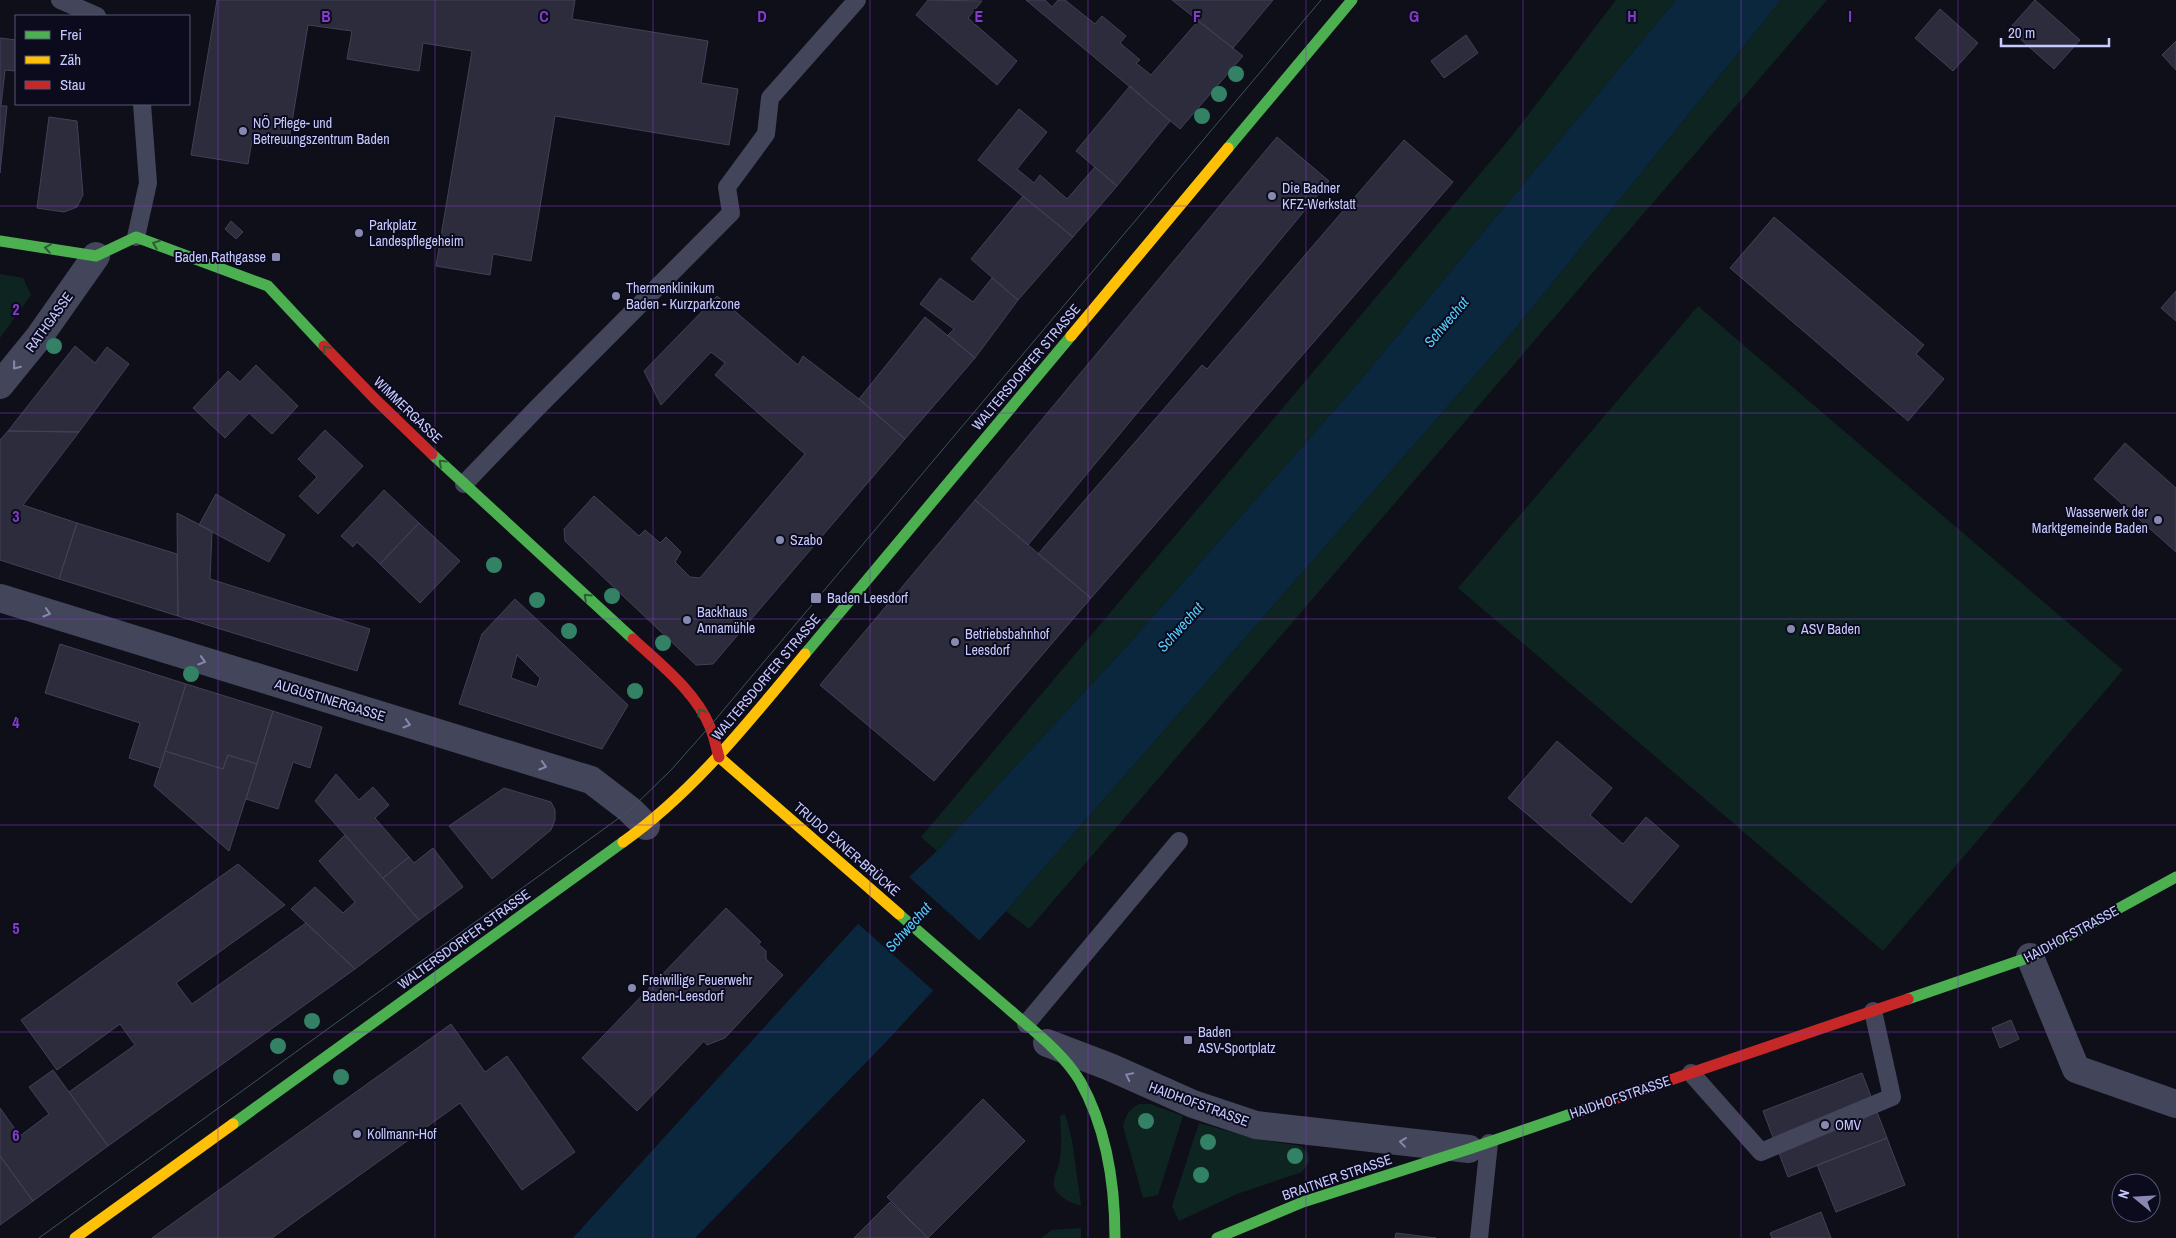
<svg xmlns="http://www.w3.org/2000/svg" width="2176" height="1238" font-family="'Archivo Narrow',sans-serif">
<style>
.green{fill:#0e2421}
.water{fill:#0b273d}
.pier{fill:#0f0f19}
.building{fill:#2c2c3c;stroke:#414158;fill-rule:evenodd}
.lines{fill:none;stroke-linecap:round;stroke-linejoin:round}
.lane{stroke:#43465a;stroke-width:18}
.street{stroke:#43465a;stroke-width:28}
.fast{stroke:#4caf50;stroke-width:11}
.slow{stroke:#ffc107;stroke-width:11}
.jam{stroke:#c62828;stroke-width:11}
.tram{stroke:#3a555f;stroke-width:1}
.tree{fill:#348265}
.oneway{stroke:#2c5d36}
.oneway2{stroke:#8588ac}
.grid{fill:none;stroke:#833cc5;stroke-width:1;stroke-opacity:0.55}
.poi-dot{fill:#8789ae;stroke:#0b0b1d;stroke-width:2}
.labels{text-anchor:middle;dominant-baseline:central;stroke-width:4;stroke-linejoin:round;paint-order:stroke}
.poi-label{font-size:14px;fill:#c7caff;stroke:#0b0b1d;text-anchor:start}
.street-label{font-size:14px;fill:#c7caff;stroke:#0b0b1d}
.water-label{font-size:15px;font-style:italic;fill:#55ceff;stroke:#0b0b1d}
.grid-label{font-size:16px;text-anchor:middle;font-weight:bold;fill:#833cc5;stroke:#0b0b1d;stroke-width:4;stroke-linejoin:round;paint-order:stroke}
</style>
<rect width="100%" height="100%" fill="#0f0f19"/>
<path class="green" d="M1616,0H1676L1359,382L1127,646L937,851L921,837L1512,136Z
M1781,0H1827L1029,929L1006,911L1510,335Z
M0,274L23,278L31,295L0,338Z
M1698,306L2123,670L1883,951L1458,588Z
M1139,1104H1150L1183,1116L1158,1195L1143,1198L1123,1126C1126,1115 1129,1109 1139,1104Z
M1065,1114L1072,1140L1081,1205C1072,1205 1056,1195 1054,1186C1053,1177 1059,1167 1060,1159C1062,1145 1061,1131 1060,1116Z
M1199,1123L1255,1139L1301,1146L1308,1153L1309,1162L1302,1172L1237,1194L1179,1221L1172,1206Z
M1081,1228V1238H1041L1052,1230Z"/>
<path class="water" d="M1676,0H1781L1510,335L1006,911L886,1042L695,1238H573L856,926L937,851L1127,646L1359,382Z"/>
<path class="pier" d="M907,875L981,942L935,992L856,922Z"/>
<path class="building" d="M217,0H575L572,19L708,41L701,83L738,89L729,145L555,116L531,261L493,254L490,275L436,266L472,51L423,43L419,71L347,59L352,31L308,25L288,146L252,140L248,164L191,155Z
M928,0L982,1L968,18L1017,61L997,85L916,15Z
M1026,0H1045L1052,7L1058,0H1065L1095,24L1102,16L1126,36L1120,43L1140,60L1136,63L1151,75L1198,21L1243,56L1180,129Z
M1172,0H1273L1233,48Z
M2035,0L2080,40L2054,69L2009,29Z
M1940,9L1978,43L1953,71L1915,38Z
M1466,35L1478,53L1444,78L1431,61Z
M0,38L16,40V71L5,70L1,106H7L0,173Z
M2176,41V70L2162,55Z
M1130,86L1170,121L1117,186L1076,151Z
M1019,109L1047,132L1017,169L1034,183L1040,175L1067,199L1095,167L1117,186L1073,237L978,160Z
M49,117L77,121L83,195L77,207L64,212L37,208Z
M1277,137L1329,181L1028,545L975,500Z
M1404,140L1453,182L1091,598L1038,554L1202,365L1207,369Z
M1023,196L1073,237L1018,300L971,259Z
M1774,217L1924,345L1916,354L1944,379L1908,421L1730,268Z
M231,221L243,232L236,239L225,229Z
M940,278L973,302L992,278L1018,300L975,358L948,335L954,329L920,304Z
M2176,291V321L2161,308Z
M717,296L798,365L803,356L859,399L905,439L713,664L696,665L565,541L564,529L594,496L639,536L645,530L660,543L666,537L681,552L675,562L690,577L700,578L805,454L715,375L725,363L711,352L661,405L644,371Z
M925,317L975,358L905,439L859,399Z
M75,346L95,363L107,347L129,364L79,432L8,431Z
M256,365L298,406L272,434L249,413L225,438L193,408L228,371L240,382Z
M325,430L363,466L318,514L299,496L317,477L298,459Z
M8,431L79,432L23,505L77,523L59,579L0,560V440Z
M2125,443L2176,488V552L2094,479Z
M384,490L419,523L380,564L357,542L353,547L341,536Z
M216,494L285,535L269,562L199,525Z
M975,500L1091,598L934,781L820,685Z
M177,513L212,531L210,579L370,629L357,671L178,616Z
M77,523L177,554L178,616L59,579Z
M419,523L460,561L420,603L380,564Z
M515,599L628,705L602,749L459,704L482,634ZM517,655L540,678L537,687L511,678Z
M60,644L186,684L160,768L129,758L140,723L45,693Z
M186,684L273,711L257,764L228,755L223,769L165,751Z
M273,711L322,727L310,768L293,762L278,809L246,799Z
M1557,741L1612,788L1590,815L1623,844L1646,817L1679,846L1631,903L1508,798Z
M165,751L223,769L228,755L257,764L229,851L154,786Z
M336,774L359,800L373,787L389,805L375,818L409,857L383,878L315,801Z
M504,788L551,802L555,810V820L551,830L492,879L449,826Z
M345,835L419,920L355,969L291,909L315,887L343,913L355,902L319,861Z
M433,848L463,887L419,920L383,878L409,857L414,863Z
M238,864L285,905L176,983L192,1004L306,923L355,969L108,1146L69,1092L135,1045L120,1024L57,1070L21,1020Z
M726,908L761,942L758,944L766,951V959L783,975L725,1038L707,1045L704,1041L637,1111L582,1058Z
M2011,1020L2019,1039L2000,1048L1992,1028Z
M451,1024L485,1072L507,1056L575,1152L522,1190L460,1103L272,1238H152Z
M53,1070L108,1146L33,1201L0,1156V1108L20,1136L49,1114L29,1087Z
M1862,1073L1887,1138L1788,1177L1763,1111Z
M983,1099L1025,1141L928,1238L887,1197Z
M1887,1138L1905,1185L1836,1212L1817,1165Z
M0,1156L33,1201L0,1225Z
M890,1202L928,1238H854Z
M1821,1212L1831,1238H1772L1770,1233Z
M1396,1233L1436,1238H1395Z"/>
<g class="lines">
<path class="lane" d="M60,0L97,16
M136,237L148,183L142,104
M464,484L537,408L731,213L727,187L766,134L770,98L857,0
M1026,1024L1179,841
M1691,1073L1761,1152L1892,1097L1873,1011
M1479,1238L1489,1143"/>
<path class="street" d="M0,385L39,337L96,256
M0,598L591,780L630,810L646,826
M2030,957L2076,1069L2176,1104
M1047,1043L1110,1067L1193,1104L1256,1125L1469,1149"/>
<path class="fast" d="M1228,148L1352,0
M0,241L96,256L136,237L268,286L324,346
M432,454L633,639
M805,654L1071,336
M899,914C936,947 974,979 1011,1011C1035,1032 1063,1053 1080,1081C1107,1129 1115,1183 1115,1238
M1908,999L2030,957L2176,877
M233,1124L623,842
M1217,1238L1303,1202L1469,1149L1594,1106"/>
<path class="slow" d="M1071,336L1228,148
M719,757L899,914
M623,842C695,791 749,721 805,654
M75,1238L233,1124"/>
<path class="jam" d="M324,346L375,399L432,454
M633,639C660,664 696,692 710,727C714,736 716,747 719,757
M1594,1106L1908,999"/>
<path class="tram" d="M39,1238L630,810L671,770L710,726L1321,0"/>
</g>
<g class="tree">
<circle cx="1236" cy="74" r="8"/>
<circle cx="1219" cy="94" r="8"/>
<circle cx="1202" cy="116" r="8"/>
<circle cx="54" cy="346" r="8"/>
<circle cx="494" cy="565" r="8"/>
<circle cx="612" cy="596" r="8"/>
<circle cx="537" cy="600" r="8"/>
<circle cx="569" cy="631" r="8"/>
<circle cx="663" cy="643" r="8"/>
<circle cx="191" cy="674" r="8"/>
<circle cx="635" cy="691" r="8"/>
<circle cx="312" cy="1021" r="8"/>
<circle cx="278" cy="1046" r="8"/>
<circle cx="341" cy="1077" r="8"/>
<circle cx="1146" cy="1121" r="8"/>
<circle cx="1208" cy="1142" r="8"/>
<circle cx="1295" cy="1156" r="8"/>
<circle cx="1201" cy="1175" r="8"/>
</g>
<defs><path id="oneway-chevron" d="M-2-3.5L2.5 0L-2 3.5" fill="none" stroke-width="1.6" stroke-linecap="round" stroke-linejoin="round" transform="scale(1.25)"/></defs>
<g class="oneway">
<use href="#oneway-chevron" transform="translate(156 244) rotate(-159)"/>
<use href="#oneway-chevron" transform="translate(48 248) rotate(-171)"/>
<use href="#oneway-chevron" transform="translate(326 349) rotate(-134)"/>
<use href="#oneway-chevron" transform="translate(442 463) rotate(-137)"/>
<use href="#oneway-chevron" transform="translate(587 597) rotate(-137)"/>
<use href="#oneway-chevron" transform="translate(701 712) rotate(-121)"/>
</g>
<g class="oneway2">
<use href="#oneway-chevron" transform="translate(16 366) rotate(129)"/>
<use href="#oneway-chevron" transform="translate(47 613) rotate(17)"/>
<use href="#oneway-chevron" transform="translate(202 661) rotate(17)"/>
<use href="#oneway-chevron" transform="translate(407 724) rotate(17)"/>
<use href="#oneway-chevron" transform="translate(543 766) rotate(17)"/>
<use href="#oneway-chevron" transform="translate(1129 1076) rotate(-154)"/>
<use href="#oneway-chevron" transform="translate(1403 1142) rotate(-173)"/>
</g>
<path class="grid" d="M218,0V1238M435,0V1238M653,0V1238M870,0V1238M1088,0V1238M1306,0V1238M1523,0V1238M1741,0V1238M1958,0V1238M0,206H2176M0,413H2176M0,619H2176M0,825H2176M0,1032H2176"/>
<g class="poi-dot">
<circle cx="243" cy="131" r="5"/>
<circle cx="1272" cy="196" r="5"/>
<circle cx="359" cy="233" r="5"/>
<rect x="271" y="252" width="10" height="10" rx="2.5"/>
<circle cx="616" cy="296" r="5"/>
<circle cx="2158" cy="520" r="5"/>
<circle cx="780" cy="540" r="5"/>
<rect x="810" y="592" width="12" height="12" rx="2.5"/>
<circle cx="687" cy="620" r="5"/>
<circle cx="1791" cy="629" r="5"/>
<circle cx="955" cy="642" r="5"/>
<circle cx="632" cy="988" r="5"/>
<rect x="1183" y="1035" width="10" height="10" rx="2.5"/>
<circle cx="1825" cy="1125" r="5"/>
<circle cx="357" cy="1134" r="5"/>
</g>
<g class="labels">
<g class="poi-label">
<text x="253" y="123">NÖ Pflege- und<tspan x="253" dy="16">Betreuungszentrum Baden</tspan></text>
<text x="1282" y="188">Die Badner<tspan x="1282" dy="16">KFZ-Werkstatt</tspan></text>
<text x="369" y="225">Parkplatz<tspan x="369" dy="16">Landespflegeheim</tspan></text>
<text x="266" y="257" text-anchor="end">Baden Rathgasse</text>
<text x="626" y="288">Thermenklinikum<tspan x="626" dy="16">Baden - Kurzparkzone</tspan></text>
<text x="2148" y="512" text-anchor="end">Wasserwerk der<tspan x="2148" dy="16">Marktgemeinde Baden</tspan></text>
<text x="790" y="540">Szabo</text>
<text x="827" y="598">Baden Leesdorf</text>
<text x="697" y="612">Backhaus<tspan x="697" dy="16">Annamühle</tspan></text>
<text x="1801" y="629">ASV Baden</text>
<text x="965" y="634">Betriebsbahnhof<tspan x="965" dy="16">Leesdorf</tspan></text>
<text x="642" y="980">Freiwillige Feuerwehr<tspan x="642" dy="16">Baden-Leesdorf</tspan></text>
<text x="1198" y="1032">Baden<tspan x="1198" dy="16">ASV-Sportplatz</tspan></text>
<text x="1835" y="1125">OMV</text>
<text x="367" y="1134">Kollmann-Hof</text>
</g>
<g class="street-label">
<text transform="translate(49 322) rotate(-54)">RATHGASSE</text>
<text transform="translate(1026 367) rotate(-50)">WALTERSDORFER STRASSE</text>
<text transform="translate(408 410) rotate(44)">WIMMERGASSE</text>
<text transform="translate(766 677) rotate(-50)">WALTERSDORFER STRASSE</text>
<text transform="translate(330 700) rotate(17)">AUGUSTINERGASSE</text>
<text transform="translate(847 849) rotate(41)">TRUDO EXNER-BRÜCKE</text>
<text transform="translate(2071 934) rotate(-28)">HAIDHOFSTRASSE</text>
<text transform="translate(464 939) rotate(-36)">WALTERSDORFER STRASSE</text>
<text transform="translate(1620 1097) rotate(-19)">HAIDHOFSTRASSE</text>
<text transform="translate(1199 1104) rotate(20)">HAIDHOFSTRASSE</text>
<text transform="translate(1337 1177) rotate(-19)">BRAITNER STRASSE</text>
</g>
<g class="water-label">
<text transform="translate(1446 322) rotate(-50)">Schwechat</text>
<text transform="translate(1180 627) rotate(-48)">Schwechat</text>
<text transform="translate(908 927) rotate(-48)">Schwechat</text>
</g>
</g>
<g class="grid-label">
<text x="326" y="22">B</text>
<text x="544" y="22">C</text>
<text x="762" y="22">D</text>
<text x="979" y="22">E</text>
<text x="1197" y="22">F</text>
<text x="1414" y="22">G</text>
<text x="1632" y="22">H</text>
<text x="1850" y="22">I</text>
<text x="16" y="315">2</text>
<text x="16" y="522">3</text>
<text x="16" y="728">4</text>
<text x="16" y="934">5</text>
<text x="16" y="1141">6</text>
</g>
<rect x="15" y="15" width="175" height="90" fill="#0b0b1d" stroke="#565777"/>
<rect x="25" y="31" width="25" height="8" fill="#4caf50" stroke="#565777"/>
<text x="60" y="40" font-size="15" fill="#c7caff">Frei</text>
<rect x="25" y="56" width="25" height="8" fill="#ffc107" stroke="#565777"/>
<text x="60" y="65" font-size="15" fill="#c7caff">Zäh</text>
<rect x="25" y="81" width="25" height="8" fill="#c62828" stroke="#565777"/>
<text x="60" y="90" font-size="15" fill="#c7caff">Stau</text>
<g transform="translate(2136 1198) rotate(288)"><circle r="24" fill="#0b0b1d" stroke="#565777"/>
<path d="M0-4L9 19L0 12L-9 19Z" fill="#8789ae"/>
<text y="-8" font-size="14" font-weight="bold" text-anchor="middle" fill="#c7caff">N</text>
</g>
<path d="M2001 38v8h108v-8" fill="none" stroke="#c7caff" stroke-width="2.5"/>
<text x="2008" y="38" font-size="15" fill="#c7caff" stroke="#0b0b1d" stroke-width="4" paint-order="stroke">20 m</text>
</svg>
